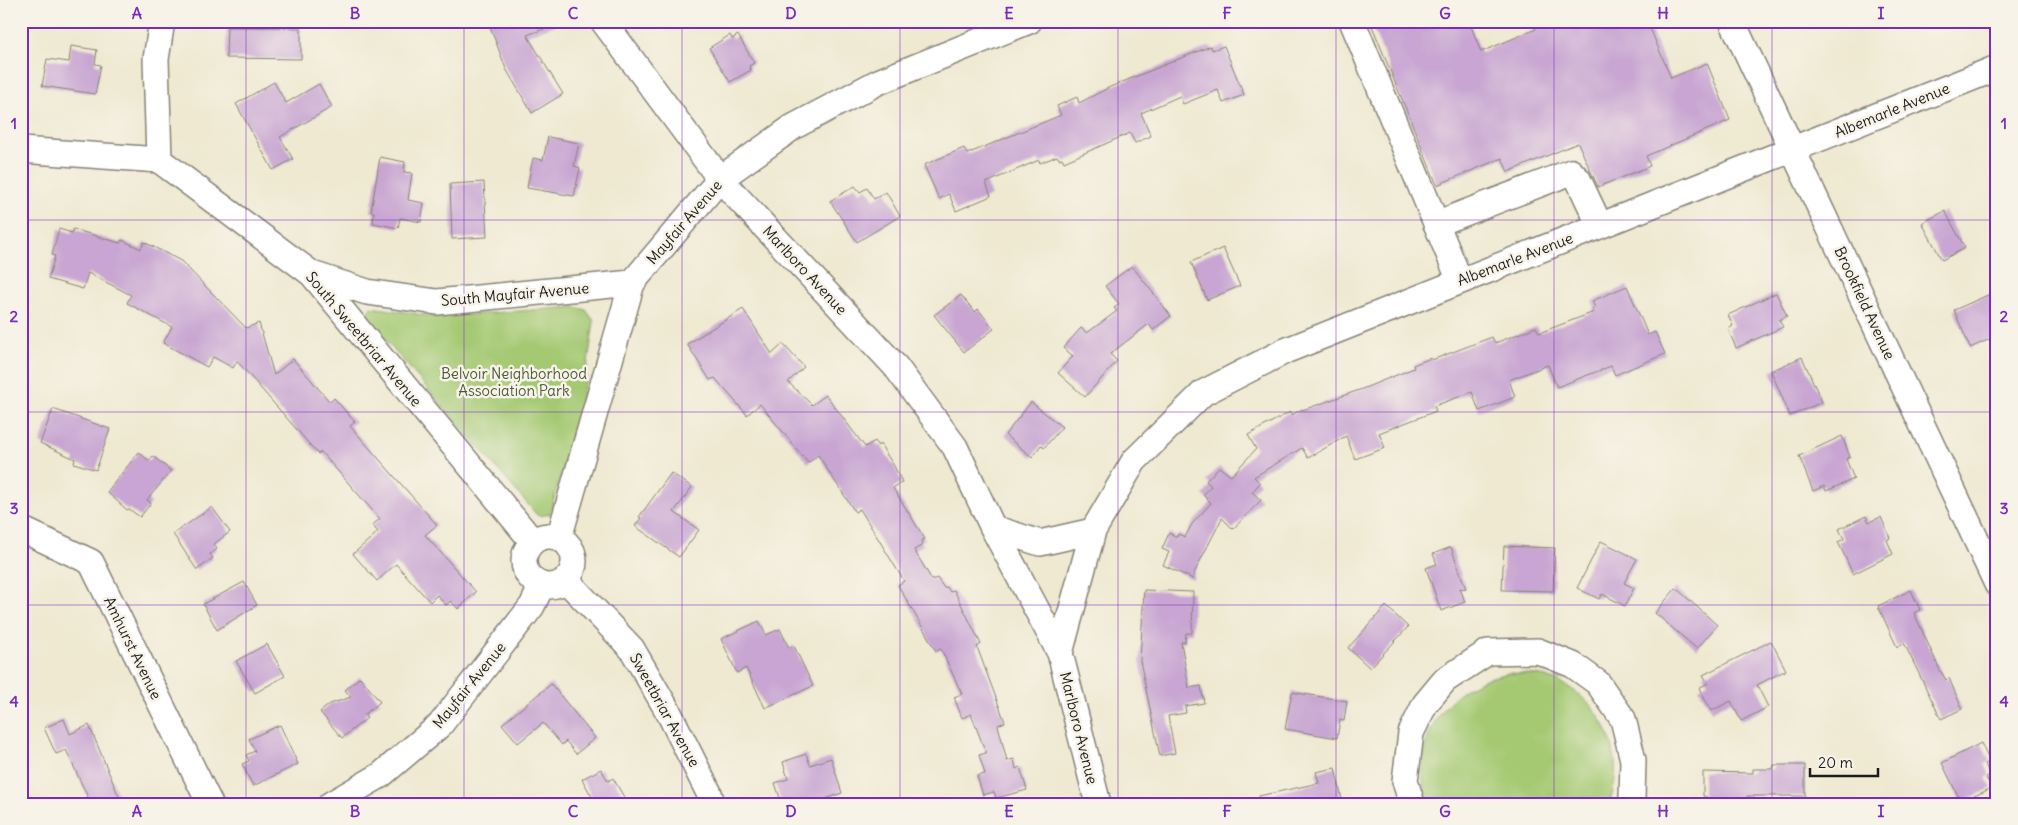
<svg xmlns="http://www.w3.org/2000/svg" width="2018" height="825" font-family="Delius,sans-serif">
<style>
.green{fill:#a4c972;stroke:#607247}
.building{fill:#c8a5d2}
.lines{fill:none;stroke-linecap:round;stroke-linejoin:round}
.minor-casing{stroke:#868276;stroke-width:28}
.minor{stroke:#fff;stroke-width:25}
.grid{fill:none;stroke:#7b2cbf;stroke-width:1;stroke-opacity:0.55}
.labels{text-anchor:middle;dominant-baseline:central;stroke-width:5;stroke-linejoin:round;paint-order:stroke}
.street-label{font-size:15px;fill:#1c1c1c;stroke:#f7f3e8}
.park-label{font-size:15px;fill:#4c593a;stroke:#f7f3e8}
.neatline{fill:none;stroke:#7b2cbf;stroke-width:2}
.grid-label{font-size:16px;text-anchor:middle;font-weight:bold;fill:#7b2cbf}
</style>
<rect width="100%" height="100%" fill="#f7f3e8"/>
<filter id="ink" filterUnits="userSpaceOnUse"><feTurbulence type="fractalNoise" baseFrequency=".02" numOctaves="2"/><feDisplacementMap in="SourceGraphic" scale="10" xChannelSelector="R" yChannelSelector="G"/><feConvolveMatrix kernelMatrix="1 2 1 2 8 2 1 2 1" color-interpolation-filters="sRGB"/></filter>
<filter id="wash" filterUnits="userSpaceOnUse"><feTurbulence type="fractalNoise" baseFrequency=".0096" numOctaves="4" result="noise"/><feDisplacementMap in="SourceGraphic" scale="20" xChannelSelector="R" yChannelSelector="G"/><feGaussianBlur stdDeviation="1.12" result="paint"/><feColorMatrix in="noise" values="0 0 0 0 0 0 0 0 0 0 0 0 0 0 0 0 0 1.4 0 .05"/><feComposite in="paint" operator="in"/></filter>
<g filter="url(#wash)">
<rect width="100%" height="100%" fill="#efe9d1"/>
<path class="green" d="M371,307L436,317L576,307L586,310L594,321L584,389L550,514L538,516L375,328L365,316Z
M1509,673C1527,674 1545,674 1561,683C1605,705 1627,757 1609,804H1428C1412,754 1432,701 1483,680C1491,677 1500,675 1509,673Z"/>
<g id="blocks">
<path class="building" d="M488,21H557L558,24L527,35L563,94L532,113L506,69Z
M1370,21H1469L1481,52L1536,29L1533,21H1647L1671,78L1707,63L1730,120L1646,156L1650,166L1598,187L1578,143L1508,172L1502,158L1437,185Z
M227,27L301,28V59L226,58Z
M730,35L732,39L738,35L754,63L749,66L751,70L730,82L709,48Z
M71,46L97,50L95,64L101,65L95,94L42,86L47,59L69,62Z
M1211,46L1212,50L1224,46L1244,95L1223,103L1218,90L1183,104L1180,96L1141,113L1151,136L1135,143L1130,133L1064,162L1062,158L1059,159L1057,156L1040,163L1039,160L986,183L991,196L956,211L949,194L939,199L924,165L964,148L967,154L1061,115L1057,106L1077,97L1079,103L1110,87Z
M274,82L286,103L319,84L332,107L280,137L293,159L273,170L236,104Z
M548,137L579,143L574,166L580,168L574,196L527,188L533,158L543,160Z
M380,157L405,162L404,172L412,173L408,200L424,203L421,222L400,218L398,228L373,223L374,212H371Z
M484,182L487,237L452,239L450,184Z
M855,186L860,192L867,188L874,199L886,192L900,216L857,242L830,201Z
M1945,211L1965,248L1942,260L1922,223Z
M59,229L72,233L73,229L120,243L122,240L141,249L144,242L181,261L246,328L259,323L274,375L293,359L330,402L334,398L355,422L350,426L437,525L425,535L476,592L458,609L451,601L446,605L437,595L430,602L396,564L377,581L353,554L378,532L372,525L380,519L321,452L318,454L237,361L233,368L213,357L207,367L163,343L172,327L127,303L131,295L88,273L83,289L48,279L55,256L52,255Z
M1223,248L1240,286L1207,300L1191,262Z
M1132,266L1171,316L1153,330L1149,324L1110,354L1117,361L1085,397L1058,373L1073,356L1063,348L1081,328L1087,333L1117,311L1114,308L1119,304L1105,286Z
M1627,286L1648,335L1655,332L1665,354L1615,375L1611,366L1557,387L1548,365L1509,380L1515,397L1479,411L1472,392L1434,406L1436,411L1379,433L1385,448L1355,459L1346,436L1308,458L1302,448L1254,477L1260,483L1252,492L1261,500L1233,529L1222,518L1194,573L1193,579L1163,565L1169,552L1162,549L1169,533L1177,537L1178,534L1185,537L1192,524L1211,503L1203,495L1211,486L1206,481L1219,467L1231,476L1256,449L1248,435L1290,412L1292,415L1302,409L1303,410L1362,389L1414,368L1413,365L1431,358L1432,360L1492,337L1495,343L1536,327L1539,333L1594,312L1592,309L1595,308L1592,301Z
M1997,291V336L1970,348L1954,310Z
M1776,293L1787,316L1779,320L1783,327L1736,348L1728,329L1733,326L1728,315Z
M961,295L975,312L978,309L994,329L964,352L934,315Z
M743,309L772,354L783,344L804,367L788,382L812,405L826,395L865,447L875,441L878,446L880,444L894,466L902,482L893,488L925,539L921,541L923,545L914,550L932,580L937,578L944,588L947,587L950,592L954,590L981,644L977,647L1005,722L998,725L1007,761L1014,759L1016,769L1020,767L1027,790L996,798L994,792L983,795L977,776L985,774L979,755L986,753L971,714L962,718L954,697L962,694L941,649L936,651L898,585L904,581L860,509L855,512L818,455L808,463L760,404L747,415L715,378L710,380L687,344Z
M1802,357L1822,402L1790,416L1771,371Z
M1031,402L1062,427L1044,448L1041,445L1032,457L1005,435Z
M53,409L110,429L96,470L74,463L75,459L40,443Z
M1842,436L1850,457L1846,459L1854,479L1826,491L1824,486L1813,491L1799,456Z
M139,452L149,461L153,456L171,471L147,500L151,503L140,517L129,509L127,510L107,492Z
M671,473L692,487L674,512L699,530L679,557L635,526L641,518L639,517Z
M212,507L230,532L214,544L217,549L210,554L213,558L197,570L173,534Z
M1866,516L1869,522L1881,517L1890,538L1887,540L1893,554L1853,574L1838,542L1844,539L1839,529Z
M1601,541L1637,559L1624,583L1634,588L1625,606L1602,594L1599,599L1577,588Z
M1504,546L1555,548L1553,591L1502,590Z
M1451,547L1466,589L1460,588L1465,602L1441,611L1426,568L1437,564L1433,554Z
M244,582L257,605L217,630L203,604Z
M1676,588L1717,625L1697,649L1655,613Z
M1144,590L1193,592L1192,633H1186L1185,642H1181L1189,688L1201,686L1204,703L1185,706L1186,713L1168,716L1175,753L1160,756L1140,661Z
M1911,590L1920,610L1914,613L1940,670L1946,680L1949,678L1962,709L1941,719L1904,643L1897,647L1878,606Z
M1386,606L1408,627L1370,668L1348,648Z
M759,621L766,635L780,629L789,648L794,646L813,686L765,708L746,668L737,673L721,639Z
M1771,641L1786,670L1757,685L1768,707L1741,721L1731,701L1711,711L1699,688L1708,683L1703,675Z
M267,644L285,676L255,693L236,661Z
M360,677L380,702L364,715L367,718L342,738L320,712L330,704L351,697L345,690Z
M551,684L595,738L576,754L566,741L562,745L543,723L518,743L502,724Z
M1292,692L1347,701L1344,721L1340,720L1337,738L1285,729Z
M64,719L70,734L89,725L122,804H91L66,750L56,754L44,728Z
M280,725L298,764L253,786L242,764L249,761L246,755L255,751L249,739Z
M1981,743L1990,762L1985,764L1990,776L1986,778L1992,788L1961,802L1942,763Z
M806,754L810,765L831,758L842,793L812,804H782L775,783L788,779L783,762Z
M1774,765H1805V796H1747V804H1707V797L1703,796V772L1753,773V769H1773Z
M1335,768L1343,804H1260L1259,796L1319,783L1316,772Z
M601,769L608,781L613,778L628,804H596L582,779Z"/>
</g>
</g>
<g filter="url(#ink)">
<use href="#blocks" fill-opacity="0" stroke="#868276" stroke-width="1"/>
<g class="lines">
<defs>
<path id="minor" d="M162,21L156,59L159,160L312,274L533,542
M603,21L720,179L896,367L955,447L993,528L1060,653
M1352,21L1460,281
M1732,21L1997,584
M21,150L159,160
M1436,224L1571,172L1578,179L1600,226
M312,274L367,292L437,302L632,283
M993,528L1040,543L1093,531
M21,529L91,562L210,804
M524 561a25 25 0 1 1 50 0a25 25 0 1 1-50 0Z
M559,538L632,283L720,179L793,127L878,82L1029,21
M566,580L632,649L669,713L709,793L712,804
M331,804L381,775L440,725L532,606L542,585
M1098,804L1060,653L1093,531L1134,461L1203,393L1285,351L1997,68
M1412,804L1405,781L1411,733L1425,704L1445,680L1488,652L1538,651L1573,665L1598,683L1623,719L1633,760L1632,799L1630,804"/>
</defs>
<use href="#minor" class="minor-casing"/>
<use href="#minor" class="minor"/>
</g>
</g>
<path class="grid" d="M246,21V804M464,21V804M682,21V804M900,21V804M1118,21V804M1336,21V804M1554,21V804M1772,21V804M21,220H1997M21,412H1997M21,605H1997"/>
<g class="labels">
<g class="street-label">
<text transform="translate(1892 110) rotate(-22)">Albemarle Avenue</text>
<text transform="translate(684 222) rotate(-49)">Mayfair Avenue</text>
<text transform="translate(1515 259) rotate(-21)">Albemarle Avenue</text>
<text transform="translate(805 270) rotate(47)">Marlboro Avenue</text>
<text transform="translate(515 294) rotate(-5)">South Mayfair Avenue</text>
<text transform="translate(1865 303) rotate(65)">Brookfield Avenue</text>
<text transform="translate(364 339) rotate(50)">South Sweetbriar Avenue</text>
<text transform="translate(133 648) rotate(64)">Amhurst Avenue</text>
<text transform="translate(469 685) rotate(-51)">Mayfair Avenue</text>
<text transform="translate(665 710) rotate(61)">Sweetbriar Avenue</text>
<text transform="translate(1079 728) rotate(76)">Marlboro Avenue</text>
</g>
<g class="park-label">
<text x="514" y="373">Belvoir Neighborhood<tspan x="514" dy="17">Association Park</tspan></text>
</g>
</g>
<rect width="2018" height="825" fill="none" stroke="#f7f3e8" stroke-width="55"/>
<path d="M1810 768v8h68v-8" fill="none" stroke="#1c1c1c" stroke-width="2.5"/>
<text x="1818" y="768" font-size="15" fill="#1c1c1c" stroke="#f7f3e8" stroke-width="4" paint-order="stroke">20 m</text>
<rect x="28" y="28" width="1962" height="770" class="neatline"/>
<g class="grid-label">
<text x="137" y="19">A</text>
<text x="355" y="19">B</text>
<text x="573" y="19">C</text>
<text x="791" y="19">D</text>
<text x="1009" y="19">E</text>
<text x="1227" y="19">F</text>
<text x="1445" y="19">G</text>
<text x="1663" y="19">H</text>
<text x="1881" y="19">I</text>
<text x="14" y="129">1</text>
<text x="2004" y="129">1</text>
<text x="14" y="322">2</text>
<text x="2004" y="322">2</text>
<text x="14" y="514">3</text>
<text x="2004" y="514">3</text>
<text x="14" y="707">4</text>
<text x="2004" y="707">4</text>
<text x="137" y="817">A</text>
<text x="355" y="817">B</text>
<text x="573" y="817">C</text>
<text x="791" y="817">D</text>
<text x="1009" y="817">E</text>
<text x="1227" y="817">F</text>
<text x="1445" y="817">G</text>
<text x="1663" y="817">H</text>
<text x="1881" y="817">I</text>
</g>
</svg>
